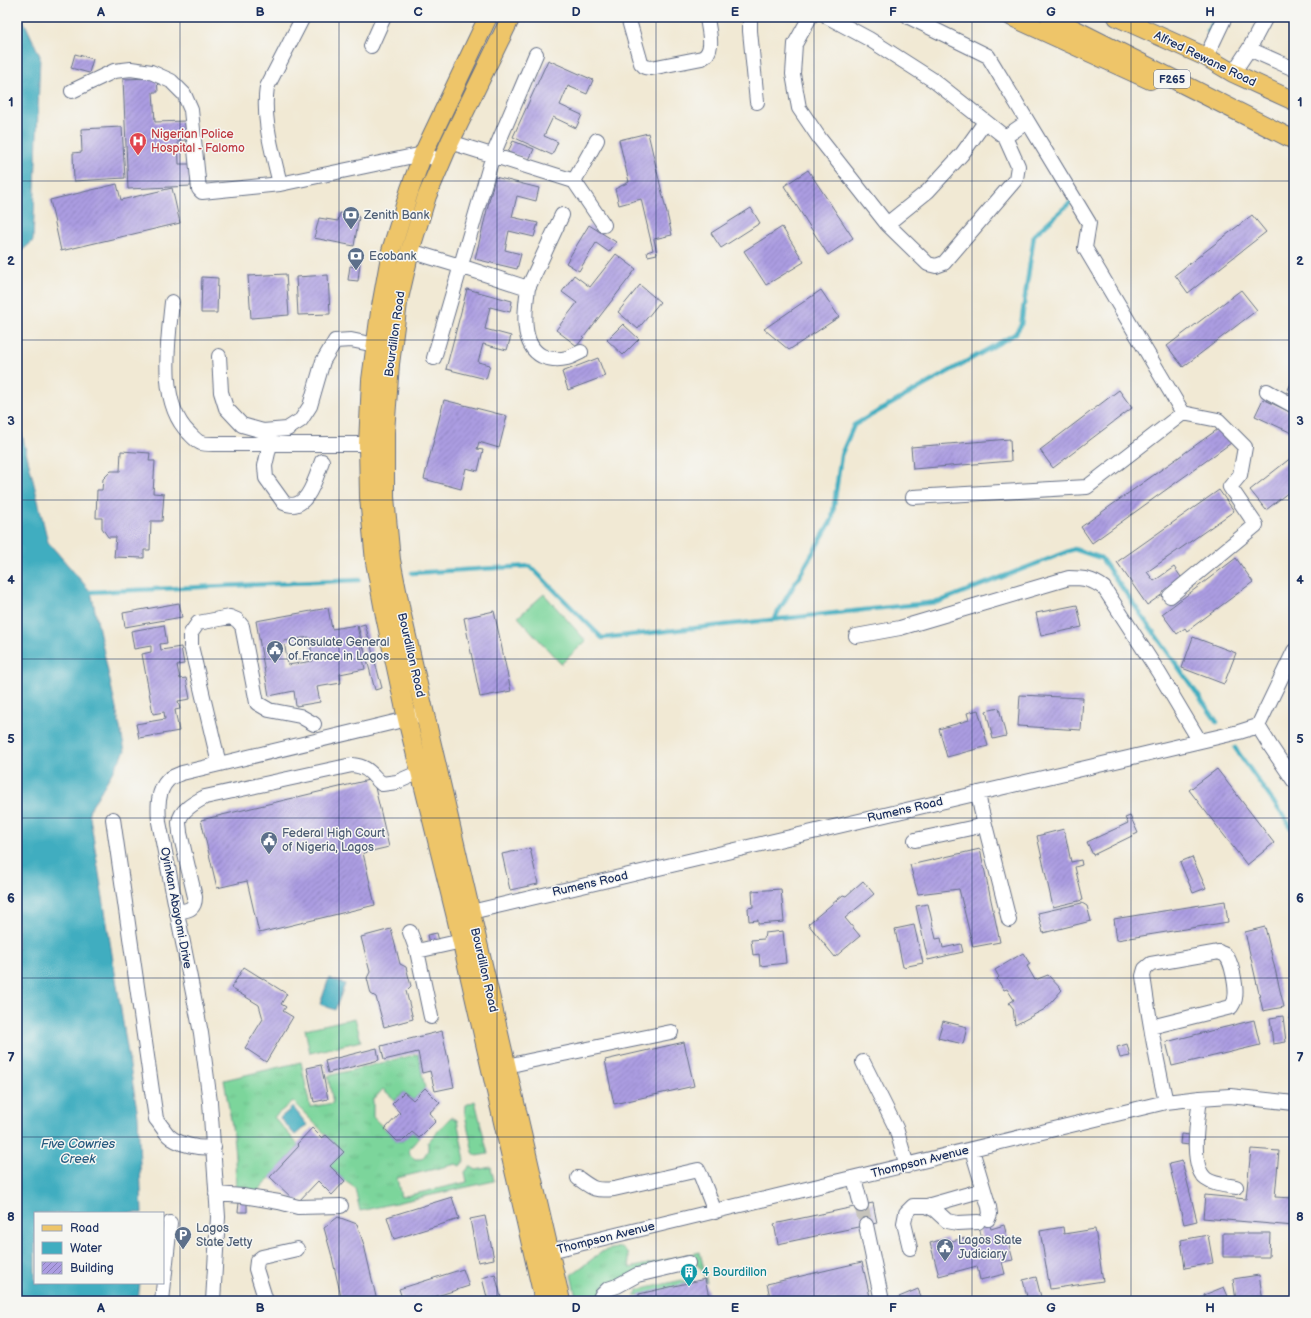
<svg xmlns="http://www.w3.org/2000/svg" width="1311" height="1318" font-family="'Balsamiq Sans',sans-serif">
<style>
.grass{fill:url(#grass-tufts);stroke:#4c827c}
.pitch{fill:#7cd59b;stroke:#4c827c}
.water{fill:#41adc0;stroke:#2e6e8f}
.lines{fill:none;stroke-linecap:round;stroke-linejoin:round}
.stream{stroke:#41adc0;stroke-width:4.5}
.building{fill:url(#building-hatch);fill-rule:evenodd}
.minor-tunnel{stroke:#c6c4bc;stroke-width:14;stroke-dasharray:14 7;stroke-linecap:butt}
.minor-casing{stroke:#667087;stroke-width:16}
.major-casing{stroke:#667087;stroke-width:20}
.minor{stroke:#fff;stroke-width:14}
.major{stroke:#eec569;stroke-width:18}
.grid{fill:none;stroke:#1b2f5e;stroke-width:1;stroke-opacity:0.55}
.labels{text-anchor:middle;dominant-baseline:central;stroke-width:3;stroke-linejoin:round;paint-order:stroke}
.shield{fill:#f6f6f2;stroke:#5d6b8a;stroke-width:1}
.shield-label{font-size:11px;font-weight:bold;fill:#1b2f5e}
.street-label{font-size:12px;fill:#1b2f5e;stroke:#f6f6f2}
.health-label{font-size:12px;fill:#be3a42;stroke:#f6f6f2;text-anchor:start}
.service-label{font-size:12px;fill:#4e5e75;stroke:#f6f6f2;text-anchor:start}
.culture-label{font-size:12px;fill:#0d838f;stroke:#f6f6f2;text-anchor:start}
.water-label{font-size:13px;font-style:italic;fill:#285b80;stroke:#f6f6f2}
.neatline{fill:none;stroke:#1b2f5e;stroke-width:1.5}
.grid-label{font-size:13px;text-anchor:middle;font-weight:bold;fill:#1b2f5e}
</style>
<defs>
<pattern id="grass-tufts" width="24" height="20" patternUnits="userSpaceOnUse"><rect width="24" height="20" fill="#7cd59b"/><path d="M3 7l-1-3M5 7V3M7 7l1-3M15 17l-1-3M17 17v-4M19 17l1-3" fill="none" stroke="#6bb788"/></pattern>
<pattern id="building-hatch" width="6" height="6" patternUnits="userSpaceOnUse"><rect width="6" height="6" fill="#ac9de2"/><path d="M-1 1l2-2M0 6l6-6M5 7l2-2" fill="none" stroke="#8b80ba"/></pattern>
</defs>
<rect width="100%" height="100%" fill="#f6f6f2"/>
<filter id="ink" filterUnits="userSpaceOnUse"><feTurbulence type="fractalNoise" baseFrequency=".025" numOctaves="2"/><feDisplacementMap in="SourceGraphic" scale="8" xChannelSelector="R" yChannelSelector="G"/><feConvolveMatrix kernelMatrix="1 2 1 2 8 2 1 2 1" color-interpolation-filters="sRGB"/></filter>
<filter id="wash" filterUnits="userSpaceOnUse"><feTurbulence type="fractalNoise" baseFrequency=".012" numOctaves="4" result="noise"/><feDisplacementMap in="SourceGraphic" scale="16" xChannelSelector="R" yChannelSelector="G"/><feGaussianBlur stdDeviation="0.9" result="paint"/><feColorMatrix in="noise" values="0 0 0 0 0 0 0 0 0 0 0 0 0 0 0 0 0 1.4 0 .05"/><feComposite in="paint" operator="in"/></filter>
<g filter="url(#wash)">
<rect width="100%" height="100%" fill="#f1e9d4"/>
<path class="grass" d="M418,1054L425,1088L413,1100L404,1092L395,1100L383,1089L373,1100V1117L397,1141H403L412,1132L419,1138L409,1149L410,1155L415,1159H421L425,1155L428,1150V1142L449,1119L451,1117L457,1120L465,1160L460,1166L456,1164L397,1178L401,1197L467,1182L465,1172L470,1166L476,1170L491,1167L494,1181L360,1211L355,1188L345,1181L330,1166L343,1152L313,1122L293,1101L274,1117L299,1146L257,1192L236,1193L235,1156L232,1126L224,1080L301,1062L310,1107L333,1103L328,1076Z
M475,1101L488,1154L476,1156L473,1152L465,1115L466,1105Z
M621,1247L627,1252L630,1268L700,1252L707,1283L701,1269L695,1263L637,1273L596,1301H577L571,1275L603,1251Z
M682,1280L688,1284L634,1296L638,1290Z"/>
<path class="pitch" d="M544,594L586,641L561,664L518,617Z
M355,1018L361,1041L310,1053L305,1029Z"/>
<path class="water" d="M17,17H22L40,56L33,241L17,255Z
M17,414L48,542L91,592L125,751L89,811L138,1116L142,1213H35V1283H140L138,1301H17Z
M329,978L345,984L335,1010L320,1004Z
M293,1107L307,1125L295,1135L280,1118Z"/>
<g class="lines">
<path class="stream" d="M1208,31L1215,17
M412,573L530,566L602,638L938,602L1074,549L1101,558L1217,722
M91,592L359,580
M774,619L832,520L841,455L854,425L1015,334L1021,325L1034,235L1073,200
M1235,748L1294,831"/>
</g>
<g id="blocks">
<path class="building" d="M75,54L93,59L89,73L71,68Z
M548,60L593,80L587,94L568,86L560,105L582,115L576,128L553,117L544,136L558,142L552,155L513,137Z
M157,78L158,92H153L155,122L185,121L186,140H178L179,164H190L191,186L128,189L123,79Z
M122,127L125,178L74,181L73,153L82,152L81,129Z
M648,133L672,235L654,239L657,254L648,256L647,252L653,250L641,199L619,205L615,189L629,182L619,140Z
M513,141L534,149L529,160L508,152Z
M808,170L853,238L828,255L784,186Z
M495,177L539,188L536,201L517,196L512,217L538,223L534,237L509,231L505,250L521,254L517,269L475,259Z
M117,184L121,200L172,188L180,223L61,251L50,200Z
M751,208L760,223L721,248L711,233Z
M340,213L359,217L354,246L314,238L319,218L338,221Z
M1252,215L1266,232L1188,293L1175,275Z
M589,225L616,242L609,252L596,243L579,271L566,263Z
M782,227L804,262L766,285L744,251Z
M616,254L636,269L577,346L556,330L577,303L562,292L574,275L590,287Z
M354,262L360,263L358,281L348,280L350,266L354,267Z
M286,274L289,315L251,318L248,276Z
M328,275L330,314L298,315L296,277Z
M202,277L218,278L217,313H201Z
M640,285L660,302L638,329L618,312Z
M467,289L512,301L510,312L490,307L485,329L511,336L507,350L483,344L478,362L490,365L486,379L446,369Z
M821,290L839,317L789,350L764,329Z
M1241,290L1257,310L1183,367L1167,346Z
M623,324L639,339L623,355L607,340Z
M598,358L605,376L568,390L562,372Z
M1294,377V395L1287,392Z
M1119,390L1132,408L1053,468L1040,450Z
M1263,399L1294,414V434L1255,416Z
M444,400L507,416L499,448L479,442L477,449L483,450L478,471L466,468L461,489L424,479Z
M1221,427L1231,443L1092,543L1081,527Z
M1010,439L1011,461L913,469L911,447Z
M121,451L150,453L149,461H155L153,493L164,494L162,521H151L150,550H144V558L114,557L116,537H108L102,528V518H96L97,490H102L103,479L111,471H120Z
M1292,457L1294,459V488L1266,510L1250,490Z
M1219,490L1234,511L1147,572L1154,581L1174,567L1183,580L1147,605L1117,562Z
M1236,558L1253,582L1187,631L1185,628L1177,634L1162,614Z
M179,603L182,617L125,627L123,613Z
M1077,605L1082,627L1041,636L1036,613Z
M328,608L332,629L357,625L365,669L340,674L341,683L317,687L320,702L296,706L294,691L269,696L256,621ZM309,637L313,661L288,665L284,641Z
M494,611L511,691L480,697L464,618Z
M365,624L382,688L375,690L358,626Z
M164,625L167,643L160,644L161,650L181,647L184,664L177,665L180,679L186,678L190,699L178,701L180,709L175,710L179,731L139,738L136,724L165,719L164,712L153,714L142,654L151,652V646L134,649L131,631Z
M1193,637L1236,653L1224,684L1182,668Z
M1020,695L1083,698L1081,730L1018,726Z
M999,708L1006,736L993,739L986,711Z
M978,710L988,746L947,757L939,729L969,720L967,713Z
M1217,769L1274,843L1247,865L1189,790Z
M373,779L389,847L363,853L375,905L259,933L247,881L217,888L201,820Z
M1130,816L1138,833L1093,855L1087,842L1128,823L1125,818Z
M1064,829L1071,862L1081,860L1082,865L1075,867L1083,900L1053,907L1037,836Z
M530,848L538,884L510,890L502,854Z
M980,849L1000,942L973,947L959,889L918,894L910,865Z
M1192,857L1206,888L1193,893L1180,862Z
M863,881L874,894L845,918L860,936L835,957L808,924L843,895L846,896Z
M781,889L784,922L758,924V920L749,921L748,908L753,907L752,891Z
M1225,901L1228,922L1117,940L1114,919Z
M1082,903L1087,906L1091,921L1043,933L1038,913Z
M928,904L936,939L941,938L943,948L961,944L963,952L928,960L916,906Z
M914,925L923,963L903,967L895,929Z
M1265,927L1284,1007L1263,1011L1245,932Z
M391,929L400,964L406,967L411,986L406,991L413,1019L384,1027L376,997L371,994L367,978L370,972L361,937Z
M783,931L786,963L760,966L759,954L753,955L751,940L764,939L765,933Z
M437,933L440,945L430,947L427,935Z
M1023,953L1030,964L1027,966L1035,980L1048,975L1062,990L1045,1009L1015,1025L1013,1008L1009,1003L1014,1000L1007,989L1004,990L997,979L999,977L995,970Z
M244,967L287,994L281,1004L286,1007L283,1011L293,1017L266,1062L245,1048L263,1019L259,1005L231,988Z
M1291,1003L1294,1004V1020L1290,1019Z
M1283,1016L1286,1042L1273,1044L1270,1018Z
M1254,1020L1260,1045L1172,1066L1166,1042Z
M943,1021L967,1027L963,1044L938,1038Z
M442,1031L454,1087L435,1091L430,1071L422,1073L418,1052L384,1060L381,1046Z
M684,1042L694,1086L614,1104L605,1060Z
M1127,1044L1130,1056L1120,1058L1117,1047Z
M377,1048L379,1060L328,1073L325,1061Z
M321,1065L328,1099L314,1102L307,1068Z
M425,1088L440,1103L429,1113L436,1121L419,1138L412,1132L403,1141H397L385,1129L400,1113L392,1104L404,1092L413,1100Z
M312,1128L322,1138L326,1135L344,1152L330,1166L345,1181L332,1195L318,1181L297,1203L270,1177L299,1146L297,1144Z
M1181,1134L1190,1135V1145L1180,1144Z
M1251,1149L1279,1151L1275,1197L1294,1198V1226L1203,1218L1205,1195L1246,1199Z
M1182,1161L1197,1221L1184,1224L1169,1164Z
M452,1197L459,1219L394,1239L387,1217Z
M242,1200H247V1212H238L239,1203Z
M873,1203L877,1223L778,1244L774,1224Z
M485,1216L494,1259L478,1262L470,1219Z
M987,1216L991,1229L1004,1225L1013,1260L1002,1262L1005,1274L980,1280L977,1266L939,1276L930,1243L947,1238L948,1242L964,1238L965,1243L982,1239L977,1218Z
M338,1217L357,1224L364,1245L377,1301H342L331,1253L324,1228Z
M1063,1227L1064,1234L1095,1229L1103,1281L1050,1289L1040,1231Z
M1223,1233H1270L1269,1257H1223Z
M1208,1235L1213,1263L1185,1268L1181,1240Z
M862,1262L871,1301H771L767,1284Z
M463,1269L469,1286L421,1301H403L399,1289Z
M495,1274L502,1301H488L482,1278Z
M1259,1275L1263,1301H1236L1233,1279Z
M1036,1277L1042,1301H1013L1027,1297L1023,1280Z
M705,1279L710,1301H624L639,1297V1294Z
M1224,1287L1230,1301H1206L1204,1295Z
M918,1289L923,1301H901L899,1297Z"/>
</g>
</g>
<g filter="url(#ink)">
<use href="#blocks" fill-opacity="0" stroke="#667087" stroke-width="1"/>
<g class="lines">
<path class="minor-tunnel" d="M861,1205L866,1225"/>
<defs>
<path id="minor" d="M628,17L641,63L645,67L651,68L702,58C716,51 708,30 707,17
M750,17V31L757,102
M810,17L795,44L793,74L799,108L820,139L887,224L928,191L962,154L985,122
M828,17L869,39L933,80L1005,137
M909,17L988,56L1089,223L1085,248L1183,413L1218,420L1245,447L1240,475L1230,487L1256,525L1170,596
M371,46L384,17
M1249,49L1294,69
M1206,57L1225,17
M1233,73L1249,49L1266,17
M72,91L114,71L131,69L151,72L171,81L184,94L191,110L199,189L202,192L280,184L423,154L441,161
M450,142L574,181L604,225
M574,181L597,140
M280,184C273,153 262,120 267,87L303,17
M887,224L928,264L936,266L944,263L1016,179L1018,166L1005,137L1027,122
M410,251L460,266L528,288C525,309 520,345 542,356C549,359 559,360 567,358C571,357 576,354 581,352
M528,288L562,215
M172,302C168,341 158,403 189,433C192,436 196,441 201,443C204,444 209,444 213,444H368
M219,356L221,392L226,408L242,425L263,431L287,429L301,420L310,406L323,361L335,341L351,340L375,345
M434,358L493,155L536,54
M1267,391L1294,406
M270,444L265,466L266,478L284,503C307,514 316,477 322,461
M913,497L1087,487L1183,413
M856,636L900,628L1069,578C1084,578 1092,579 1104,588L1159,673L1199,740
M1258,726L1271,747L1294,781
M219,764L191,646V633L198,623L230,617L237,620L242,626L257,703L269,710L300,716L314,724
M978,793L981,809L1009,920
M113,819L156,1119C160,1124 164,1130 168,1135C178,1145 200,1149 214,1147
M915,840L985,825
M177,912C188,910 195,910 195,897L180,833C180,829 179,826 179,822C180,810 196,802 205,797L352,765C370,767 370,774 382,784L397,782L420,772
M471,912L1239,732L1258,726L1294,651
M410,932L417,951L431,1017
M417,951L462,941
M1151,1027L1231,1007C1233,1004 1235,1001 1235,998C1237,989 1232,960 1225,955C1224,954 1220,953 1219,952L1151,964L1145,969L1143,976C1149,1018 1156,1060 1166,1102
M863,1062L896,1128L907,1166
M507,1066L529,1061L671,1032
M1200,1098C1198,1117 1189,1166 1206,1179C1214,1185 1226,1185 1236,1187
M972,1150L989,1207L990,1214L988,1219
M578,1178C593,1189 595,1191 614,1189L698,1170L701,1176L715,1212
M854,1178L861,1205
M216,1194L243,1196L279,1202L298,1207L341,1206
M927,1206L983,1190
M866,1225L882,1301
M910,1248L904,1223L906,1213L913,1206H927L935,1210L947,1221L958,1223L978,1222
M550,1251L1166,1102L1200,1098L1230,1096L1294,1103
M162,1301L170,1223
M213,1301L218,1217L210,1102L201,1033L159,822C158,808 157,791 168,780C171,777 178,775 182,773L407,719L417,715
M266,1301L256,1269L257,1261L262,1257L297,1249
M599,1301L601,1296L608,1289L617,1286L637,1275L688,1263"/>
<path id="major" d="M488,17L423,154L410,189L391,251L380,312L371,380L368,444L369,497L375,562L385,616L407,719L456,917L544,1301
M511,17L450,142L427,196L410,251L398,303L390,364L385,432V497L391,560L401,611L561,1301
M1012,17L1150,80
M1050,17L1294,140
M1117,17L1206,57L1233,73L1294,101"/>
</defs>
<use href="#minor" class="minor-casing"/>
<use href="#major" class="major-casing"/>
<use href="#minor" class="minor"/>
<use href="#major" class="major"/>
</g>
</g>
<path class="grid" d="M180,17V1301M339,17V1301M497,17V1301M656,17V1301M814,17V1301M972,17V1301M1131,17V1301M17,181H1294M17,340H1294M17,500H1294M17,659H1294M17,818H1294M17,978H1294M17,1137H1294"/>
<defs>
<symbol id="hospital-pin" viewBox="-11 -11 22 30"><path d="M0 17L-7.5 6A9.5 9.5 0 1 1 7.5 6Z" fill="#e0444e" stroke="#f6f6f2"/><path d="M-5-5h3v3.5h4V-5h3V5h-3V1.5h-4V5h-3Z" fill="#fff"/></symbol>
<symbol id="bank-pin" viewBox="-11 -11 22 30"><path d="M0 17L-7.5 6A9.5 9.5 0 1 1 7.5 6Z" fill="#5c6f8a" stroke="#f6f6f2"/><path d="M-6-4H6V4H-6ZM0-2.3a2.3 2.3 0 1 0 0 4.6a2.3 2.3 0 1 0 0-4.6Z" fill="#fff"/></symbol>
<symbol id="civic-pin" viewBox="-11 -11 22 30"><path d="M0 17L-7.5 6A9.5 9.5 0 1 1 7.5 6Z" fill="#5c6f8a" stroke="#f6f6f2"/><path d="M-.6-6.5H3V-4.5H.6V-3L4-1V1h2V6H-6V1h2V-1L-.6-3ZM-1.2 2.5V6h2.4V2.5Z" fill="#fff"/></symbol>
<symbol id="parking-pin" viewBox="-11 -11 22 30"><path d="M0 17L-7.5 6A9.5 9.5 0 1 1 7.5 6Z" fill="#5c6f8a" stroke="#f6f6f2"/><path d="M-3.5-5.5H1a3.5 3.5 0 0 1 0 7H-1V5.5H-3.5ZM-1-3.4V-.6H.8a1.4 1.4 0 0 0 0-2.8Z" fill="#fff"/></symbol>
<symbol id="building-pin" viewBox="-11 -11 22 30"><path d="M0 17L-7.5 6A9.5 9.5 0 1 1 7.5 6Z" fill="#0f9aa8" stroke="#f6f6f2"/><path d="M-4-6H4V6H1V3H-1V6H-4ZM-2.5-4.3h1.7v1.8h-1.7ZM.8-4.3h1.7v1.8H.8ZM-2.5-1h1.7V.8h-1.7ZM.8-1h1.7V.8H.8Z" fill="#fff"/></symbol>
</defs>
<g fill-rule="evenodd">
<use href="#hospital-pin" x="128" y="131" width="20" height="27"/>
<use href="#bank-pin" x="341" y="205" width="20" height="27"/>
<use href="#bank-pin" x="346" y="246" width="20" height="27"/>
<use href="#civic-pin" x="265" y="639" width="20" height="27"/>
<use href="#civic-pin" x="259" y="830" width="20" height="27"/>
<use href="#parking-pin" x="173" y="1225" width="20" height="27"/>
<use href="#civic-pin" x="935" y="1237" width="20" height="27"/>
<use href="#building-pin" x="679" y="1262" width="20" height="27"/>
</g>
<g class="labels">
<rect class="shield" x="1154" y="70" width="36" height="18" rx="3"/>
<g class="shield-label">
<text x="1172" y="79">F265</text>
</g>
<g class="street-label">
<text transform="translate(1205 59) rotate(26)">Alfred Rewane Road</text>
<text transform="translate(395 334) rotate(-82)">Bourdillon Road</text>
<text transform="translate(411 655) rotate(77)">Bourdillon Road</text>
<text transform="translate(905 810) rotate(-13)">Rumens Road</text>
<text transform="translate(590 884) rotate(-13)">Rumens Road</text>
<text transform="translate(176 908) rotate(79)">Oyinkan Abayomi Drive</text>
<text transform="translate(484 970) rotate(77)">Bourdillon Road</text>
<text transform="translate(920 1162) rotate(-14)">Thompson Avenue</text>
<text transform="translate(606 1238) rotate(-14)">Thompson Avenue</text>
</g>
<g class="health-label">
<text x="151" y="134">Nigerian Police<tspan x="151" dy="14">Hospital - Falomo</tspan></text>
</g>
<g class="service-label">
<text x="364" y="215">Zenith Bank</text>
<text x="369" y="256">Ecobank</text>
<text x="288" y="642">Consulate General<tspan x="288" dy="14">of France in Lagos</tspan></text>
<text x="282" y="833">Federal High Court<tspan x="282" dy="14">of Nigeria, Lagos</tspan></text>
<text x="196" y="1228">Lagos<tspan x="196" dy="14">State Jetty</tspan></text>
<text x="958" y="1240">Lagos State<tspan x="958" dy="14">Judiciary</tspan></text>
</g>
<g class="culture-label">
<text x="702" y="1272">4 Bourdillon</text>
</g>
<g class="water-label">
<text x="78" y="1144">Five Cowries<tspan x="78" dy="15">Creek</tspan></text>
</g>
</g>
<rect width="1311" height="1318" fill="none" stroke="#f6f6f2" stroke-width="44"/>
<rect x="34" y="1212" width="130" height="72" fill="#f6f6f2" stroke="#9ea6b7"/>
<rect x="42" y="1225" width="20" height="6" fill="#eec569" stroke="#9ea6b7"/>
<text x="70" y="1232" font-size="12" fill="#1b2f5e">Road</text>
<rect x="42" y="1242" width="20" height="12" fill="#41adc0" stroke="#9ea6b7"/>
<text x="70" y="1252" font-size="12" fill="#1b2f5e">Water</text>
<rect x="42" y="1262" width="20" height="12" fill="url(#building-hatch)" stroke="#9ea6b7"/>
<text x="70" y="1272" font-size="12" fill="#1b2f5e">Building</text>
<rect x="22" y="22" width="1267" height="1274" class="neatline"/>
<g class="grid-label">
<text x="101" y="16">A</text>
<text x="260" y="16">B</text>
<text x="418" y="16">C</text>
<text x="576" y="16">D</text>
<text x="735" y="16">E</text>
<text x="893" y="16">F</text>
<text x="1051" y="16">G</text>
<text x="1210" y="16">H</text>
<text x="11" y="106">1</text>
<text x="1300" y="106">1</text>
<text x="11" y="265">2</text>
<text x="1300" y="265">2</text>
<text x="11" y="425">3</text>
<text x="1300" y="425">3</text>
<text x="11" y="584">4</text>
<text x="1300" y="584">4</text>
<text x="11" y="743">5</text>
<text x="1300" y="743">5</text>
<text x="11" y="902">6</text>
<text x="1300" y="902">6</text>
<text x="11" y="1062">7</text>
<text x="1300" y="1062">7</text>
<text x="11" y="1221">8</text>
<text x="1300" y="1221">8</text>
<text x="101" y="1312">A</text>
<text x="260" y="1312">B</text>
<text x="418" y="1312">C</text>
<text x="576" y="1312">D</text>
<text x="735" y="1312">E</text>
<text x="893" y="1312">F</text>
<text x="1051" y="1312">G</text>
<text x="1210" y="1312">H</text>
</g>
</svg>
